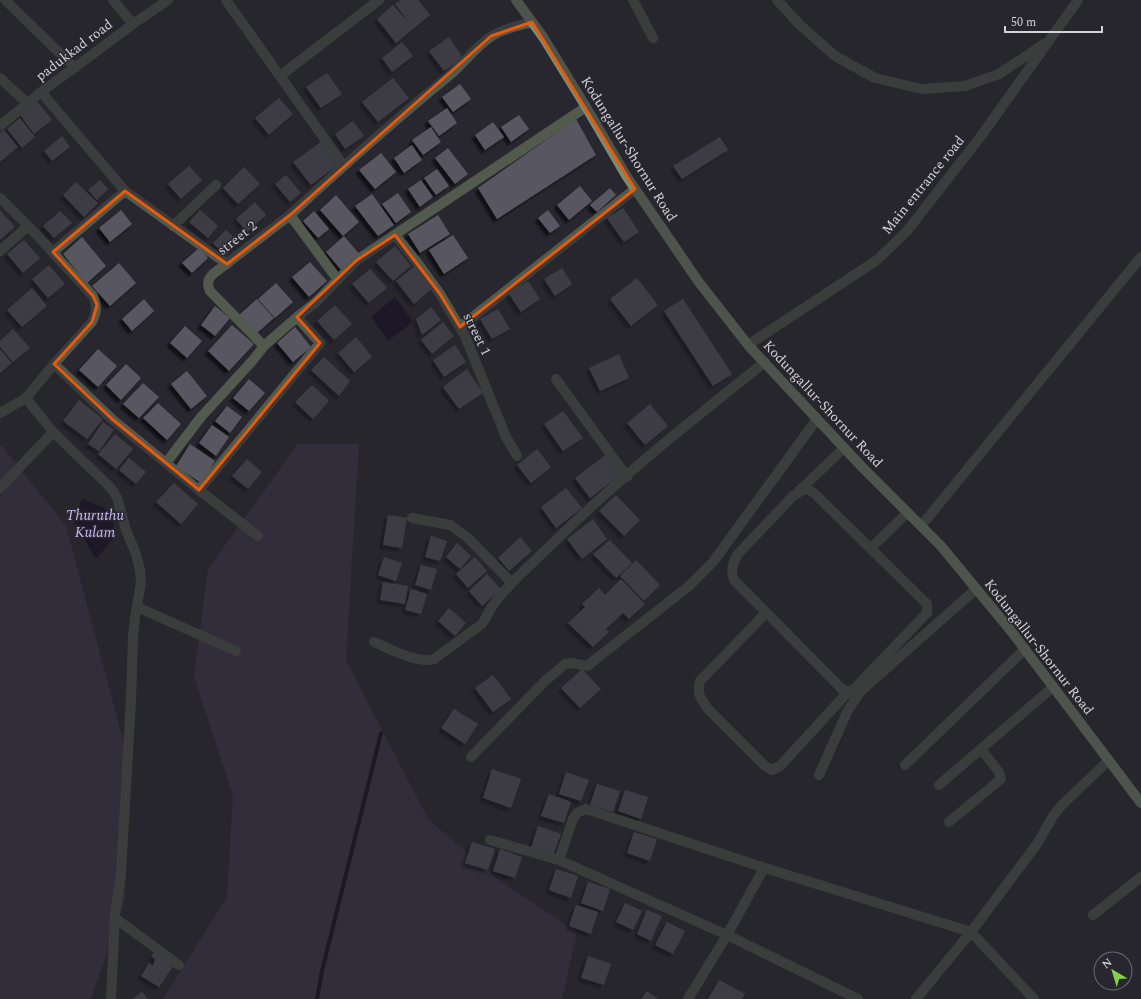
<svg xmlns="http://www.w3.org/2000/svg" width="1141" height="999" font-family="Spectral,serif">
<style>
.green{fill:#3c374b}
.water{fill:#110823}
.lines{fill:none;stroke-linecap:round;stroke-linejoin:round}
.stream{stroke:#110823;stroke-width:4}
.building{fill:#595760;filter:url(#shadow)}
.minor{stroke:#515a4c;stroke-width:10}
.major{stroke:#7a8c6f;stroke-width:10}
.marked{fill:none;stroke:#e8590c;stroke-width:3;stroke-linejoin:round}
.labels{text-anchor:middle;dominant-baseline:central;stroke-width:3;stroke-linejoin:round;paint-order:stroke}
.street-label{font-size:14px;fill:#d3d2d7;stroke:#28262e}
.water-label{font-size:15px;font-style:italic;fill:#c7b9f5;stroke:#28262e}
</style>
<defs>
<filter id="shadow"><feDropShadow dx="-3.5" dy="3.5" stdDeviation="1" flood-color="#0009"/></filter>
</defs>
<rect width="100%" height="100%" fill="#28262e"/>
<path class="green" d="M298,444H359L346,660L428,819L501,882L577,932L562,999H163L227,897L233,796L194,676L208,569Z
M0,446H2L66,526L129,763L125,899L91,999H0Z"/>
<path class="water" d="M395,297L413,322L388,341L371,317Z
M82,498L110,511L116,535L96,559L74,522Z"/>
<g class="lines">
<path class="stream" d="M317,999L322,971L381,733"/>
</g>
<path class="building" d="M401,0H418L430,15L396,43L377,19L393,5L410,24L395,4Z
M449,37L463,58L444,71L429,51Z
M402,42L413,56L392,72L382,58Z
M327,73L342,94L321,108L306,87Z
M393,78L409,98L378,122L362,102Z
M460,84L471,99L453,112L442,97Z
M279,98L293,114L269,135L255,118Z
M37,101L52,120L34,134L20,115Z
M447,108L457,123L439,136L428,121Z
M519,115L529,129L511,142L501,127Z
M20,118L35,137L22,148L7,129Z
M576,119L596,155L497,219L478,188Z
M353,121L364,136L345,149L335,134Z
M493,122L504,137L485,150L475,135Z
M431,127L441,142L423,155L412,140Z
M4,130L18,147L0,162V133Z
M62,136L70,147L52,161L44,151Z
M720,137L728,150L682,179L673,166Z
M321,142L338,165L311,185L293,162Z
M412,145L422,160L404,173L394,158Z
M448,148L468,174L455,184L435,158Z
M381,153L396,172L375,189L359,170Z
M189,166L202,180L181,199L168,184Z
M244,167L260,184L238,204L223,188Z
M437,169L449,186L436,195L424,178Z
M286,175L301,193L290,202L275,184Z
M100,180L108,189L97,200L88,190Z
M421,180L433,197L420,207L408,189Z
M76,182L98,203L84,217L63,195Z
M580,186L592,201L569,220L557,205Z
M610,188L616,195L597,212L590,205Z
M398,193L411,212L396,223L382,204Z
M372,194L394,225L378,236L355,206Z
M336,195L359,222L343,236L320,210Z
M255,202L266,215L247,232L236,219Z
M623,208L639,232L624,242L607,218Z
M0,210L15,227L0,240Z
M121,210L132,224L110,242L99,228Z
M200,210L218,226L208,238L189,222Z
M548,210L560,226L550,233L538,218Z
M60,211L72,223L54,238L43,226Z
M314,211L329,229L318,238L303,221Z
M438,215L450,234L420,253L408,234Z
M226,230L239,242L225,256L213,243Z
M453,235L468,258L444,274L429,250Z
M344,236L360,255L342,271L326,252Z
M82,237L106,266L87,283L63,254Z
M24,240L40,258L23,273L7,254Z
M395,246L411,266L393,281L376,262Z
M199,248L208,258L192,273L182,263Z
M310,262L327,281L309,297L292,277Z
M119,263L136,283L110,306L92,286Z
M49,265L65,284L48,298L32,279Z
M416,265L434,287L414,304L396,281Z
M562,268L572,284L555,296L544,279Z
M370,269L387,288L369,303L352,284Z
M637,278L658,305L631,326L610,299Z
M528,281L540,299L521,312L509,294Z
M276,283L293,302L275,318L258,299Z
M32,288L47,306L22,327L7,310Z
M144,299L154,311L132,331L122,319Z
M257,299L274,318L256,334L239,315Z
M683,299L732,374L713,386L664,311Z
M335,305L352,324L334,340L317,321Z
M215,306L230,318L215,336L201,325Z
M431,307L441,320L422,335L416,319Z
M498,309L510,329L492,339L480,319Z
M443,322L454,336L432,354L421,340Z
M232,325L254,344L229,371L208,351Z
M185,326L202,341L187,358L170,343Z
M295,327L311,347L293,362L277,343Z
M13,329L30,348L13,362L0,347V341Z
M356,337L372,357L354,372L338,353Z
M455,345L466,362L444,377L433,360Z
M0,349L12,363L0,373Z
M98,349L117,366L98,387L79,370Z
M619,354L629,378L600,391L589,368Z
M324,357L350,381L339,396L311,370Z
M126,364L141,378L121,400L106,385Z
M467,369L483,393L459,409L443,387Z
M187,371L207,396L191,409L171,384Z
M249,379L265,393L249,411L233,398Z
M143,383L159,397L139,418L123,404Z
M312,385L329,401L313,419L295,402Z
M79,400L103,419L87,439L63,421Z
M158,403L181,424L167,440L143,418Z
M650,404L668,426L645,445L627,423Z
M227,406L242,417L230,433L215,421Z
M563,411L583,438L563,451L544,424Z
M103,422L114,430L99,451L88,444Z
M212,425L229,437L216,456L199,443Z
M115,434L133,449L116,469L98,454Z
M190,444L215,461L201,483L176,466Z
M537,449L551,467L531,483L517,465Z
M607,454L621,474L590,498L575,478Z
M129,458L146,472L136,484L119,470Z
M247,459L262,472L248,489L232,476Z
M174,483L198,504L181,524L156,502Z
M566,488L582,508L556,528L541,507Z
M616,495L640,520L624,536L599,511Z
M388,515L407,518L402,548L383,545Z
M593,519L607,539L582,559L567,539Z
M431,536L447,541L440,561L425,557Z
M520,537L532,551L509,571L498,558Z
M610,540L632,563L616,578L593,554Z
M457,543L471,556L460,569L446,557Z
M384,557L402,563L396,581L378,575Z
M475,557L487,571L468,588L456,574Z
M636,560L660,585L644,601L620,576Z
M421,565L437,569L431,590L415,585Z
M487,574L501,589L482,606L469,591Z
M621,579L645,604L629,619L623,613L606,629L609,632L593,647L568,623L585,607L582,604L599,588L605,595Z
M383,582L408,586L405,604L380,600Z
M411,589L427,594L421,614L405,610Z
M449,608L466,623L455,636L438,621Z
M582,669L601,689L580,708L561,688Z
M493,675L511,699L493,712L475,688Z
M454,709L478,724L465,744L441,728Z
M492,769L521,779L511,808L483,798Z
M566,772L589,780L581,801L559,794Z
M597,784L620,791L613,812L590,805Z
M625,790L648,797L641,819L618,811Z
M549,794L571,802L564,823L541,816Z
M538,826L561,834L553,855L531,848Z
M634,832L657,839L650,861L627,853Z
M472,842L495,849L488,870L465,863Z
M500,849L522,857L515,878L493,871Z
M556,869L578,876L571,898L549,890Z
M588,882L610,889L603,911L581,903Z
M625,903L642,911L633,930L616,922Z
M576,905L598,912L591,934L569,926Z
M647,910L662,916L651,941L637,934Z
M667,922L685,931L673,954L655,945Z
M157,950L175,963L159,987L141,976L149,963L153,966L155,959L151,956Z
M588,956L611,964L604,985L581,978Z
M719,980L745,994L742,999H708Z
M647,991L658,999H641Z
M142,992L148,999H133Z"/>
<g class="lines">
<path class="minor" d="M5,0L75,68
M113,0L133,24
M226,0L343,165
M633,0L653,38
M777,0L800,25L835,56L875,78L922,89L965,86L999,74L1044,44
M280,76L379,0
M0,78L27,103
M41,92L125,191L227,264
M0,126L41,92L85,60L133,24L168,0
M0,198L34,232L93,296C97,306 97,312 92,322L54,364L26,398L53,432L111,488L117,498L126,530L136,554L140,570L141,583L135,617L133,637L131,700L121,873L115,915L111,999
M290,215C342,167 395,120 450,75C464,63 476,46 492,36C504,28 519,26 532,22
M173,226L216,185
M395,235L416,261L440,294L465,336L506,437L517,456
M0,251L28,226
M53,252L125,191
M460,327L635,189
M748,345L877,260L907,231L981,136L1078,0
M264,346L210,291C207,284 207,280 213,274L290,215L338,280
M54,364L112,419L199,490L320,343L297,317
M556,379L627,477
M0,413L26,398
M166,463L201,417L253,360L264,346L297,317L315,303L357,260L586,107
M0,488L53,432
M804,489L809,490L814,493L927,604V613L923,617L854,689C848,692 846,692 841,688L734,580C730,570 733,563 738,554L793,496Z
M199,490L258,536
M799,491L844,448
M412,518L450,525L467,537L512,583
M921,526L1141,257
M871,548L907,513
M137,607L236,651
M766,613L700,681C697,694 700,697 707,708L765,766L772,770L780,766L849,691
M374,642C390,649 417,664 434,659L482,624C487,617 490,608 496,601C512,580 534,562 553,543C619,478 692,420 765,362
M471,757L545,681L565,664L571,663L587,666L689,586L713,562L817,419
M905,765L1025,649
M819,775L848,710L861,691L976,589
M939,785L1053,687
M949,822L1001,779L999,772L981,749
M490,840L559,860L727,935L858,999
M559,860L573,819L577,813L586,809L762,867L971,932L1034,999
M1093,915L1141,877
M115,918L179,965
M688,999L727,935L764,868
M916,999L971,932L1037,844L1053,816L1063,804L1109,760"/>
<path class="major" d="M516,0L543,37L586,107L627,177L698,281L748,345L862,467L941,546L1011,631L1141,803"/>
</g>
<path d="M0 0H1141V999H0ZM532,22L635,189L460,327L440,294L395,235L357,260L297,317L320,343L199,490L112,419L54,364L92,322L97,305L93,296L53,252L125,191L227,264L290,215L491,36Z" fill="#28262e" fill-opacity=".55" fill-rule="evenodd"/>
<path class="marked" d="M532,22L635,189L460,327L440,294L395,235L357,260L297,317L320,343L199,490L112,419L54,364L92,322L97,305L93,296L53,252L125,191L227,264L290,215L491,36Z"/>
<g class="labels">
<g class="street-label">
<text transform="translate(74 50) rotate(-37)">padukkad road</text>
<text transform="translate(629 149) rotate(58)">Kodungallur-Shornur Road</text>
<text transform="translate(923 185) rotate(-51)">Main entrance road</text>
<text transform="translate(237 238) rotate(-38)">street 2</text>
<text transform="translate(477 334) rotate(64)">street 1</text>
<text transform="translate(823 404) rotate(47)">Kodungallur-Shornur Road</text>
<text transform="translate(1039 647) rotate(52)">Kodungallur-Shornur Road</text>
</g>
<g class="water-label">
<text x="95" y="515">Thuruthu<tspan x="95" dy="17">Kulam</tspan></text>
</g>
</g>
<g transform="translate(1113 971) rotate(322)"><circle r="19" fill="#28262e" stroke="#6c6b72"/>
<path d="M0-3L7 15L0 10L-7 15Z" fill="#86cf4b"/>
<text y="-6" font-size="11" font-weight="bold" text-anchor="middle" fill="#d3d2d7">N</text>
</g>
<path d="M1005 26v6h97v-6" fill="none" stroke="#d3d2d7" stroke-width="2"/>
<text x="1011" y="26" font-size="12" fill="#d3d2d7" stroke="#28262e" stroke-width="3" paint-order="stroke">50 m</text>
</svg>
